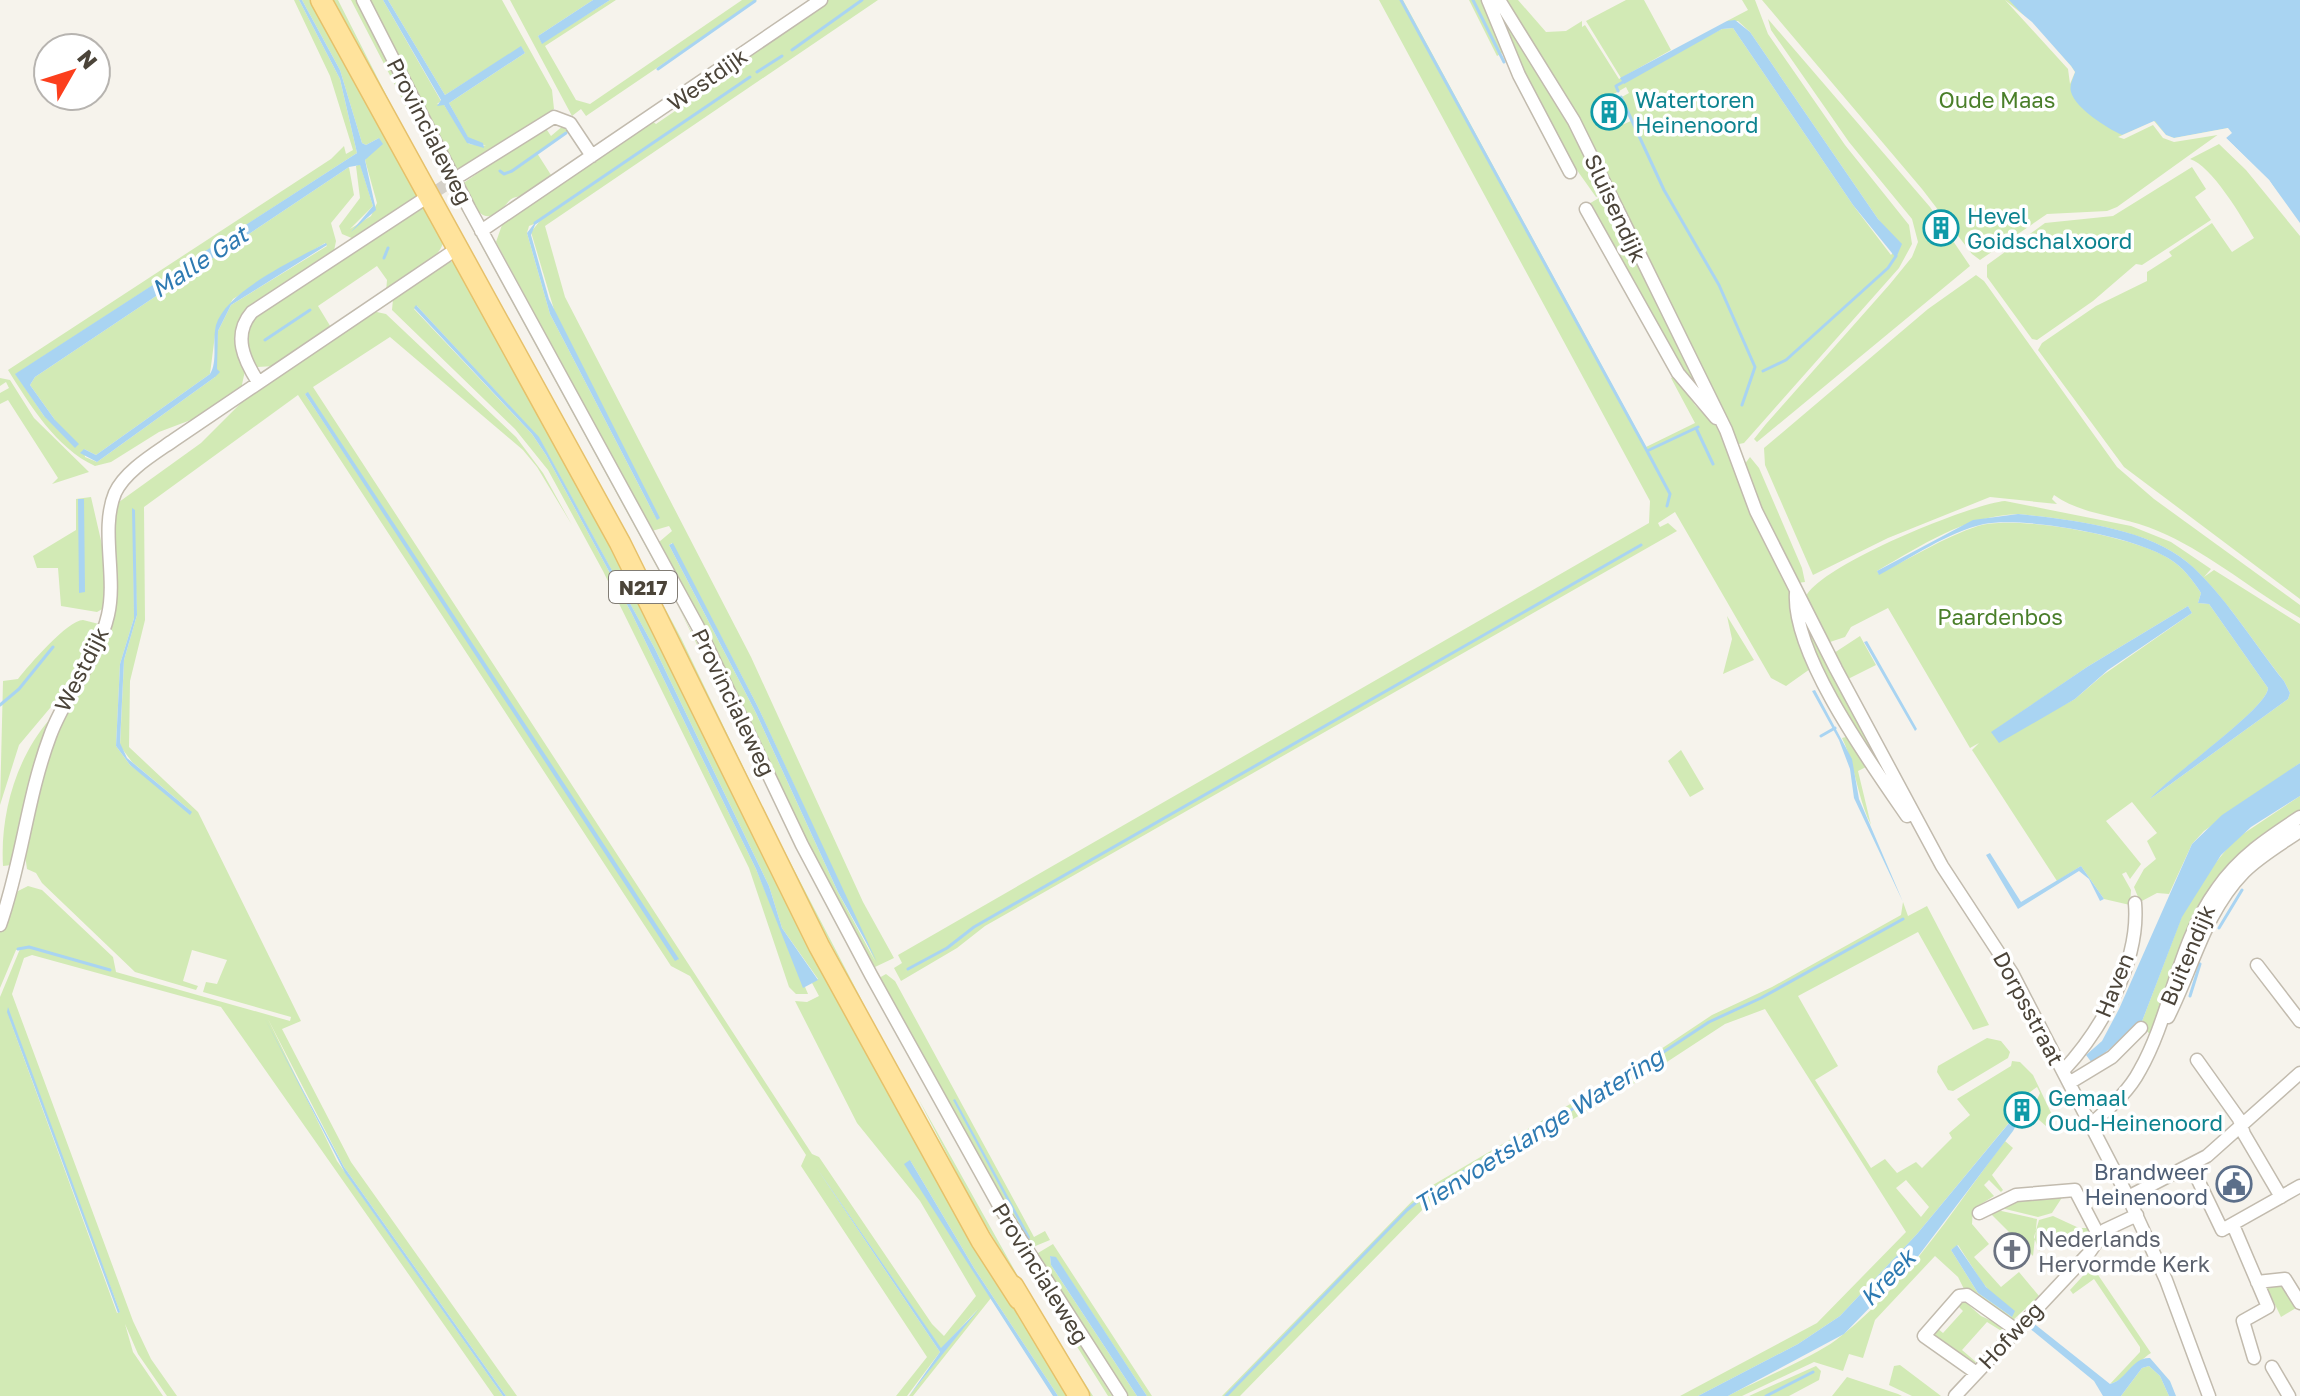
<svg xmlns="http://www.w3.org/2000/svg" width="2300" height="1396" font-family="'Golos Text',sans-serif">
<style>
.green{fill:#d2eab5;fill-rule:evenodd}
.water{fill:#a9d4f2}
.pier{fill:#f6f3ec}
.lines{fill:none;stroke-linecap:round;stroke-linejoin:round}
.stream{stroke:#a9d4f2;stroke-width:3}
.minor-tunnel{stroke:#d4d0c8;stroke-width:12;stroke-dasharray:12 6;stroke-linecap:butt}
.minor-casing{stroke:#c2bbae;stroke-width:15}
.primary-casing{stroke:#e6c16a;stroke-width:23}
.minor{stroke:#fff;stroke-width:12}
.primary{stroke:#ffe39c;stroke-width:20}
.labels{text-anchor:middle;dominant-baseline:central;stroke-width:7;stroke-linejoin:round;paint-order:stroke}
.shield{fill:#fff;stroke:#817c74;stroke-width:2}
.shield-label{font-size:20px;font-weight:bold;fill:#4b4439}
.street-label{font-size:22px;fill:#4b4439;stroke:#fff}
.culture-label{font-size:22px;fill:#0d838f;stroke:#fff;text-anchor:start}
.park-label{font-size:22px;fill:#4a7f2a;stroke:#fff}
.service-label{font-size:22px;fill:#4e5e75;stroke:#fff;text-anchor:end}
.worship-label{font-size:22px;fill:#5b616d;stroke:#fff;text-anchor:start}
.water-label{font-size:24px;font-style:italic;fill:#2e7ab2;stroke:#fff}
</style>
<rect width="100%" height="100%" fill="#f6f3ec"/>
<path class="green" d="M294,0H299L340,79L357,153L16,374L44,416L55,420L30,385L35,377L349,167L354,195L331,223L336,241L334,251L244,312L235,338L245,371L241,389L204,415L159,432L111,462L95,466C56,448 30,405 8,370L331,159L344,146L346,154L353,150L330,76ZM325,243L327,246L231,305L218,331L215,377L97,462L85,457L84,449L96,455L210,374L216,327L233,299Z
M302,0H315L421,195L354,239L342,234L339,226L360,198L356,166L360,164L373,206L350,229L371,216L377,203L365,160L379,138L366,145L362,143L340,70Z
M329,0H338L408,138Z
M351,0H358L447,176L443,178Z
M368,0H383L441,101L437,104L444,105L469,144L486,146L468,138L449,103L525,53L521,47L445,95L388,0H502L552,90L554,109L455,171Z
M510,0H593L538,36L542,43L610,0H616L545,46L576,100L590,104L742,0H757L586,116L581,109L572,116Z
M828,0H878L545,226L565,297L751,657L863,902L894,958L875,967L827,885L718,655L659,542L672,531L669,526L652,531L496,242L503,222L652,121L656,124L694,98L691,94ZM539,222L531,232L555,313L657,520L550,314L527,233L529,226ZM672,543L758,707L875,961L838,892L756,713L669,545Z
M1379,0H1403L1646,447L1695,423L1671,378L1675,376L1695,405L1721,431L1790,594L1810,669L1786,686L1771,678L1675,512L1658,523L1660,527L1668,523L1677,531L985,926L957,948L901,981L894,968L902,963L898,955L1649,523L1650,501Z
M1469,0H1486L1504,52L1497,56Z
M1495,0L1563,110L1603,194L1596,197L1574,166L1514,53Z
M1504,0H1518L1546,32L1566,31L1582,21V27L1585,25L1619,79L1722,29L1733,28L1853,205L1891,255L1899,245L1878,219L1750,32L1738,21H1727L1748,10L1742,0H1755L1768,34L1845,145L1909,225L1912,244L1899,268L1744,443L1739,444ZM1626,87L1629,93L1620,98L1631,121L1608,131L1598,111L1610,104L1607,98Z
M1626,0H1644L1671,50L1621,78L1586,21Z
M1762,0H2027L2230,126L2117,207L2107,211L2047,214L1980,260L1972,254L1922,189Z
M1768,19L1930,207L1970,266L1757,442L1754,439L1766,424L1890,284L1912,257L1918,242L1912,219L1849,142L1771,30Z
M564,125L569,131L537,153L551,175C541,181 535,190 526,194C521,198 514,195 509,201C483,232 477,210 462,184L545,127L551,136Z
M2219,144L2246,170L2300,236V599L2124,467L2038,350L2042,343L2096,306L2147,281V272L2172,256L2169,252L2212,223L2232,252L2254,238C2242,217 2211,165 2190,159Z
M2192,167L2206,189L2195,197L2211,220L2142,265L2136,264L2093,301L2037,340L2032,339L1987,277V265L2045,223L2113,216Z
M454,188C572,406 692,621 796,846L677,604L451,190Z
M1604,195L1711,410L1689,385L1587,205Z
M426,204C431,215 441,228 443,240C445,257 399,283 386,292L387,280L377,266L318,306L332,329L276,366L257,367C245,351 245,337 252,319Z
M448,261L456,263L586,492L973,1245L1072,1396H1058L974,1268L910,1160L918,1184L991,1298L913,1396H909L978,1309L941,1349L816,1167L940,1352L907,1396H896L927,1357L801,1166L806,1155L690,976L671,966L298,395L144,507L145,620L130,681L129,747L198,812L301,1021L282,1029L351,1162L517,1396H506L344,1167L268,1019L337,1161L503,1396H494L221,1007L32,955L24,958L12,994L133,1321L151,1359L177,1396H167L138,1354L125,1324L133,1352L163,1396H0V997L20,949L16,950L0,988V933L18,891L28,886L42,890L113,957L116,972L290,1021L291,1017L203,992L206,982L217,984L227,960L192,950L183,981L198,986L196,990L135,972L42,883L36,873L27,869L25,855L48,752L116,583L115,517L119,502L201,443L250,394L372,311L386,314L516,437L543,473L572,525L537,467L523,450L390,337L313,387L812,1154L819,1157L932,1324L944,1336L976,1296L920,1201L857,1123L795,1001L807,1002L819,996L812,983L818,979L782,928L769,886L655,649L539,438L417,306L414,309L532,434L546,455L631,612L756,869L808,994H796L789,987L749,868L603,571L548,470L515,429L392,310L393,299ZM308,393L678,959V960L305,394ZM133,508L137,615L124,660L120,746L132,762L192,812L130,765L116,746L120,664L134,618ZM7,1012L120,1312L117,1313Z
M1976,275L1984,281L2117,467L2154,499L2300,605V618C2253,591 2208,552 2158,531C2125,516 2083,516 2054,495L2052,499L2057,504L1990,497L1888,538L1813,575L1765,465L1764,448L1928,309Z
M0,378L10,380L34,418L89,472L52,484L58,478L8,400L0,404V393L9,388L6,382L0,386Z
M1750,457L1759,468L1802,568L1805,582L1797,583L1760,510L1744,465Z
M605,496L681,638L775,833L870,1016L801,889Z
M91,497L108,571L104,608L97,612L61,606L58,568H37L33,556L76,530V499Z
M2005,501L2131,526L2171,542L2211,569L2204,577L2214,570L2300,624V763L2204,831L2192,844L2169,894L2157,893L2140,902L2134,887L2144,869L2156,859L2147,841L2157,833L2132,802L2106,821L2141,864L2130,879L2126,872L2122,874L2131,890L2130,905L2104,899L2081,866L2057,881L1972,750L1979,743L1970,748L1888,608L1851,627L1845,637L1830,642L1805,599C1813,568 1970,504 2005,501ZM2018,514C2068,519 2147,528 2187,562C2224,594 2253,642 2284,681L2290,693L2288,699L2150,799C2169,777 2268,708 2268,688L2209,604L2198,603L2201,593C2192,579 2183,567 2168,558C2135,537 2016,514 1978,526C1944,537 1911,558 1879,574L1877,571C1922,545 1965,516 2018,514ZM2188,606L2192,613L2103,675L2075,699L2034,721L1992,732L2087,667Z
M1801,611L1909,812L1821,677Z
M1727,616L1754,660L1723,674L1732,639Z
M83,620L99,624L66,689L19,745L0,805L3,681L18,679C29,665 68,620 83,620Z
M1860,636L1876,665L1846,680L1834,653Z
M50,719L12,865L3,866C0,814 16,758 50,719Z
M1846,737L1868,766L1858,771L1871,825C1857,797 1856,767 1842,738Z
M1681,750L1704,789L1690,797L1668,761Z
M2300,796V815L2260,842L2152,1037L2141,1024L2182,916L2205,876L2234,840Z
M1903,902L1908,916L1927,906L1989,1025L1973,1030L1918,932L1798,996L1838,1066L1815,1080L1871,1168L1885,1159L1897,1173L1916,1162L1922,1168L1952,1138L1949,1133L1970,1115L1957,1099L2011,1066L2012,1061L2020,1062L2033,1075L2055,1121L2046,1126L2031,1113L2040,1093L2037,1087L2023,1097L2008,1117L2011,1120L2008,1124L1917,1234L1840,1316L1798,1344L1698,1396H1680L1817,1323L1906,1232L1765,1009L1725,1024L1624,1090L1433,1199L1240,1396H1222L1421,1192L1640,1063L1712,1015L1772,987L1901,915ZM1906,1180L1929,1207L1921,1217L1896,1188Z
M886,974L895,981L1034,1237L1045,1231L1050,1240L1033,1247L1028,1246L879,978Z
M1987,1038L2001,1041L2010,1052L2008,1058L1953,1091L1948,1090L1937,1072L1938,1066Z
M918,1098L1029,1296L1093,1396H1087L969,1197Z
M2005,1141L2013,1148L1992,1175L2003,1190L2001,1192L1989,1180L1984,1185L1994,1196L1973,1209L1972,1224L1989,1244L1974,1257L2001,1287L2019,1272L2039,1296L2012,1321L1965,1291L1958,1277L1935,1256L1875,1320L1863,1358L1849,1354L1843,1371L1814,1362L1742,1396H1728C1758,1380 1810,1359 1836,1340C1905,1288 1953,1209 2005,1141ZM1958,1245L1982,1282L2012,1317L1978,1293L1951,1250Z
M2063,1196L2052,1213L2038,1217L2001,1208L2017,1198Z
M990,1202L1112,1396H1108L1017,1251Z
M1997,1210L2037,1219L2033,1256L1991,1214Z
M2053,1216L2079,1228H2089L2092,1242L2088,1246L2077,1229L2039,1251L2034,1237L2039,1220Z
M1053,1244L1152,1396H1147L1056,1258L1050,1256L1051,1265L1137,1396H1126L1036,1259L1038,1253Z
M2092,1266L2151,1353C2138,1361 2126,1380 2110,1384L2140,1352V1347L2094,1279L2073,1294L2070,1290Z
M2283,1286L2296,1308L2281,1317L2267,1288Z
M1963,1300L1981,1316L2008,1328L2003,1332L1987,1322L1962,1350L1976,1362L1973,1365L1932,1337L1937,1328L1943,1333L1963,1311L1957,1305Z
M1900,1365L1941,1396H1912L1889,1385L1894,1366Z
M1816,1366L1821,1371L1819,1380L1789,1396H1749Z
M2149,1366L2160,1376L2169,1396H2121L2142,1368Z
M1847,1377L1898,1394L1902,1396H1832Z"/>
<path class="water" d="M299,0H302L340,70L362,143L366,145L379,138L383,144L365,160L376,210L351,232L373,206L360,165L349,167L35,377L30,385L55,420L79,444L75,448L44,416L15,374L357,153L340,79Z
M383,0H388L445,95L521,46L525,53L449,103L468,137L483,143L484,148L467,143L444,105L437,106L441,100Z
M593,0H610L542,44L538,36Z
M2009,0H2300V223L2269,180L2226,138L2228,128L2174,138L2166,135L2155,121L2122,135C2107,128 2076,109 2071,92C2069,85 2073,79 2075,72L2071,66Z
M1735,20L1750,32L1878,219L1902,244L1896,258L1853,205L1733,28L1722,29L1624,84L1620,78L1727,21Z
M537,220L531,235L549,299L660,518L657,520L550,314L527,233Z
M326,243L327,245L231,305L218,331L217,369L220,372L215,377L97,462L80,453L84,449L96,455L210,374C218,361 212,341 216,325C226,291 296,259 326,243Z
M416,305L539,437L655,649L769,886L782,928L818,980L803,988L756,869L631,612L546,455L532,434L414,308Z
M308,392L679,959L675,961L305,394Z
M78,499H84L85,592L79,593Z
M132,508L135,510L137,615L124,660L120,743L127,758L192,812L190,815L130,765L116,746L120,664L134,618Z
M2018,514C2069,519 2147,528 2187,562C2223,592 2254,644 2284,681L2290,693L2288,699L2150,799C2168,777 2268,708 2268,688L2209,604L2198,603L2201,593C2192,579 2183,567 2168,558C2133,536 2024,516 1984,524C1948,532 1911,558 1879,575L1877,571L1973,520Z
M673,543L758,707L877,962L838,892L756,713L669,545Z
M2188,606L2192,613L2108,670L2075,699L1999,743L1991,732L2087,667Z
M1867,641L1917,729L1915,731L1864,642Z
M1815,690L1852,759L1859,799L1903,902L1854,798L1850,769L1839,740L1812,691Z
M2300,763V796L2251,827L2221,855L2182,917L2141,1024L2092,1063L2086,1055L2102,1041L2119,1009L2192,844L2222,815Z
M1990,853L2021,902L2081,866L2104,899L2100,901L2089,879L2079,871L2018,909L1986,855Z
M8,1007L120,1312L118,1313L7,1012Z
M265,1019L344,1167L506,1396H503L345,1173Z
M955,1099L1030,1237L1029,1241L953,1100Z
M2019,1111L2022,1114L2013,1131L1913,1263L1844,1334L1728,1396H1698L1798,1344L1840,1316L1917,1234Z
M910,1160L974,1268L1058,1396H1053L904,1164Z
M816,1167L941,1348L979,1309L909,1396L940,1352Z
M1957,1245L1986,1287L2015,1311L2012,1317L1978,1293L1951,1250Z
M1050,1256L1056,1257L1147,1396H1137L1051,1265Z
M2032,1322L2110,1384C2127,1380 2132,1357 2150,1358L2170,1381L2176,1396H2169L2160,1376L2149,1366L2142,1368L2121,1396H2103L2094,1381L2028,1327Z"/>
<path class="pier" d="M2005,0L2032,22L2071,66L2075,72L2070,84L2068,69Z
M2154,121L2166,135L2174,138L2228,128L2232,133L2226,138L2269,180L2300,227L2266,182L2222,140L2224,134L2174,142L2163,138L2153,125L2124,139L2118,137Z"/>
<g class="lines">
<path class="stream" d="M1401,0L1647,451
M1473,0L1504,62
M792,50L862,0
M658,69L755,1
M757,72L782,56
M1618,91L1616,86L1623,82
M1621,97L1664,190L1719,285L1755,367L1742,405
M500,171L504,174L512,171L566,133
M535,223L750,77
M384,258L388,248
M265,340L310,310
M1763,371L1786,360L1888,268L1896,256
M1696,428L1713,464
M1667,506L1670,494L1647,451L1698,427
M0,705L19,689L53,647
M1821,736L1835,728
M2219,928L2242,890
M18,949L29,947L110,970
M908,969L947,948L974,927L1641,545
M2190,996L2200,964
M1226,1396L1407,1210L1430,1191L1609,1088L1709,1022L1761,998L1903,919
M1766,1396L1813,1372"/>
<path class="minor-tunnel" d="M423,200L461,175"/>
<defs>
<path id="minor" d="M363,0L469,208L698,627L802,845L871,975L1001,1209L1121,1396
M1488,0L1519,75L1570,172
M1499,0L1574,121L1726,430L1756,511L1836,669L1942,866L2012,973L2128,1197L2166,1280L2209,1396
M461,175L554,117L570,123L592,156
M1586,209L1678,373L1716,418
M481,231L821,0
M258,382C244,360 232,335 252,312L421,201
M1796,593C1792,655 1872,765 1907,816
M0,925C22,863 27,797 50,736C65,694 98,659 108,615C117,576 100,529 115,493C125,471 154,454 174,440L458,248
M2257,965L2300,1021
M2168,1017C2193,968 2204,913 2244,872C2260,856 2281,844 2300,831
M2197,1060L2239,1119L2244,1134L2281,1197
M2063,1071C2102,1029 2140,962 2135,903
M2069,1083L2112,1057L2141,1028
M2090,1125C2109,1108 2128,1093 2140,1070C2172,1013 2177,944 2217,889C2239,857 2268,838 2300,817
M2197,1178L2222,1230L2300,1186
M2128,1197L2207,1156L2300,1073
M1979,1213L2016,1195L2075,1190L2099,1236
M2233,1225L2268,1307L2243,1321L2254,1358
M2257,1282L2285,1279L2300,1303
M2272,1367L2289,1396
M1975,1372L1924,1336L1959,1296L1967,1295L2015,1329
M1955,1396L2089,1253L2105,1230L2137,1215"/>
<path id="primary" d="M321,0L620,543L819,946L981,1240L1019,1299
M1013,1286L1079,1396"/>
</defs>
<use href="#minor" class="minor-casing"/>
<use href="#primary" class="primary-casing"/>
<use href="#minor" class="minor"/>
<use href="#primary" class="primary"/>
</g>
<defs>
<symbol id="building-ring" viewBox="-11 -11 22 22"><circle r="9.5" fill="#fff" stroke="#0f9aa8" stroke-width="1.5"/><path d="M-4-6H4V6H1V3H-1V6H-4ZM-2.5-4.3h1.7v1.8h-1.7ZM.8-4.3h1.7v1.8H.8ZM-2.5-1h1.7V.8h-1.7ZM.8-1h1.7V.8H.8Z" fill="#0f9aa8"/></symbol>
<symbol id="civic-ring" viewBox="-11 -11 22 22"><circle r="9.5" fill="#fff" stroke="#5c6f8a" stroke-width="1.5"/><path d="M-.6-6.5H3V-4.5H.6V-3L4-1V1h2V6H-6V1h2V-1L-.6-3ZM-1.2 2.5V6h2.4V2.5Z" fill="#5c6f8a"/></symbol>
<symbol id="church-ring" viewBox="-11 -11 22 22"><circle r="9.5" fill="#fff" stroke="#6b7280" stroke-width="1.5"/><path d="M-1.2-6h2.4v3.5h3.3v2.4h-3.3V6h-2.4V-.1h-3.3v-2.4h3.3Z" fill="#6b7280"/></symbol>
</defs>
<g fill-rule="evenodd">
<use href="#building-ring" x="1589" y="92" width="40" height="40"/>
<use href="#building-ring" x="1921" y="208" width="40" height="40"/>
<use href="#building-ring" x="2002" y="1090" width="40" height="40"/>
<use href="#civic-ring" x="2214" y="1164" width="40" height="40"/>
<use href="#church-ring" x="1992" y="1231" width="40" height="40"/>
</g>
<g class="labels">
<rect class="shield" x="609" y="571" width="68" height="32" rx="6"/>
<g class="shield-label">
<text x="643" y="587">N217</text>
</g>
<g class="street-label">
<text transform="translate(707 79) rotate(-35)">Westdijk</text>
<text transform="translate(430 131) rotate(63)">Provincialeweg</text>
<text transform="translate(1616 208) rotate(65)">Sluisendijk</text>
<text transform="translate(81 669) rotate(-63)">Westdijk</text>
<text transform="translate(734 702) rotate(64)">Provincialeweg</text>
<text transform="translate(2187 955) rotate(-67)">Buitendijk</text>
<text transform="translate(2114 985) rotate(-68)">Haven</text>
<text transform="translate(2029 1008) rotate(62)">Dorpsstraat</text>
<text transform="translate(1041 1273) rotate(58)">Provincialeweg</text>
<text transform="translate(2010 1335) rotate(-47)">Hofweg</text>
</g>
<g class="culture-label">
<text x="1635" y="99">Watertoren<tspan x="1635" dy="25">Heinenoord</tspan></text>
<text x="1967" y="215">Hevel<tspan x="1967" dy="25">Goidschalxoord</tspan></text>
<text x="2048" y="1097">Gemaal<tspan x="2048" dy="25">Oud-Heinenoord</tspan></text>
</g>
<g class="park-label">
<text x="1997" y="99">Oude Maas</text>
<text x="2000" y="616">Paardenbos</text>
</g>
<g class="service-label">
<text x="2208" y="1171">Brandweer<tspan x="2208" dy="25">Heinenoord</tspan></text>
</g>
<g class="worship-label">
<text x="2038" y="1238">Nederlands<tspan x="2038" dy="25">Hervormde Kerk</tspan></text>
</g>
<g class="water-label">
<text transform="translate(199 261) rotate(-33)">Malle Gat</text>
<text transform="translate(1538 1130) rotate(-32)">Tienvoetslange Watering</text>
<text transform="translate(1887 1277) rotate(-46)">Kreek</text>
</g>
</g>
<g transform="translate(72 72) rotate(51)"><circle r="38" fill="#ffffff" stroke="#b7b4b0" stroke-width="2"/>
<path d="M0-6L14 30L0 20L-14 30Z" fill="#fc3f1d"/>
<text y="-12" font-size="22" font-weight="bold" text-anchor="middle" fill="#4b4439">N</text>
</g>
</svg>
